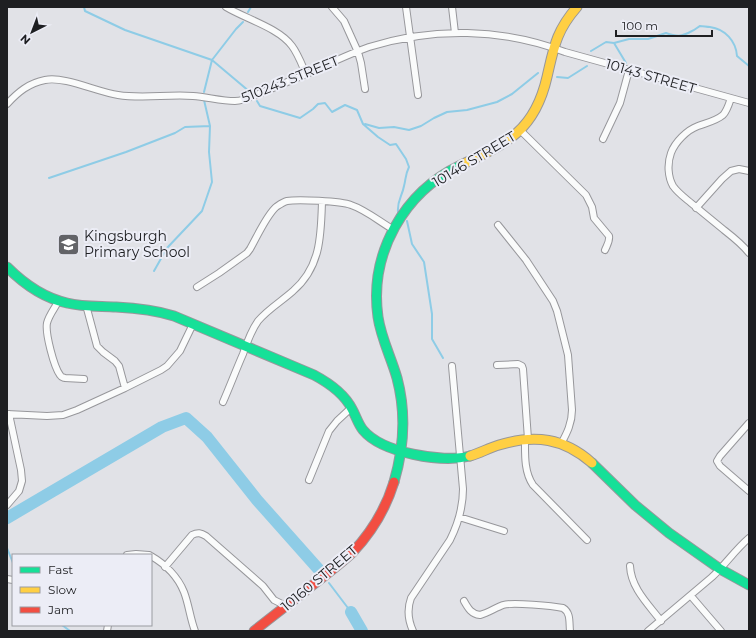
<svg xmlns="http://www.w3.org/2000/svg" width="756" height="638" font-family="Montserrat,sans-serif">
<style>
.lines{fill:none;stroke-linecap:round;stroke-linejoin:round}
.stream{stroke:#8ecce6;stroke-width:2}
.river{stroke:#8ecce6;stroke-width:12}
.street-casing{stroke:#97979b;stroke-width:8}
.fast-casing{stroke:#97979b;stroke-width:11}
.slow-casing{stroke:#97979b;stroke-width:11}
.jam-casing{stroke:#97979b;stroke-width:11}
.street{stroke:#fafbfb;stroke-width:6}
.fast{stroke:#16e098;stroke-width:9}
.slow{stroke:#ffcf43;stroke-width:9}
.jam{stroke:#f24e42;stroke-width:9}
.labels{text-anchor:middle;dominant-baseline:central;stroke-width:4;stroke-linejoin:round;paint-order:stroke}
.street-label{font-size:14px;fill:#1e1f22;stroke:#ecedf6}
.poi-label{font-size:14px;fill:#1e1f22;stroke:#ecedf6;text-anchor:start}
</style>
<rect width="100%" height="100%" fill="#e1e2e7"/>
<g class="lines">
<path class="stream" d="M84,7L85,11L125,30L212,60L250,92
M248,12L251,7
M614,43L626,63
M591,51L606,42L614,43L629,39H648L666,33C677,37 681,37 692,31C695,30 698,27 700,26C703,26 707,27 710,27C725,29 736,41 737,56L749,66
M557,77L568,78L587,66
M204,92L212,60L236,29L243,22
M257,101L260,106L300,118L313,109L318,104L325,103L332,112L345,105L357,110L363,124L378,137L390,145L396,144L406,159L409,167C405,175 406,179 404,186C402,197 397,200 398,212
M365,124L379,128L394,127L409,130L421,126L434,118L447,112L467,110L497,102L512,94L538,73
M49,178L126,152L175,133L185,127L210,126
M407,221L412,244L424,262L432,314V339L443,358
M154,271L167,248L202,211L212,182L209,152L210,126L204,100
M7,548L13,563
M329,583L351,612
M62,625L70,631"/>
<path class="river" d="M7,518L162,427L186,418L207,437L257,500L321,572
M351,612L362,631"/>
<defs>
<path id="street" d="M226,7C246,19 279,28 292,46C298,54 302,65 306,74
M332,7L344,21L358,52L361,63L365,89
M406,7L418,95
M452,7L455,33
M731,98C729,104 727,111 723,115C716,121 706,123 698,126C687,130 675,142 671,153C667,164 668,177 673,186C678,193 685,198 691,203C702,212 713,221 724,230C733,237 742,244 749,253
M7,104C18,92 29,83 45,80C65,76 97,92 118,95C143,99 168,94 193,96C207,97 221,101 235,101C244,101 253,96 261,93C278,86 294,79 311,72C330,63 349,54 369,47C433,27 502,28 565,52L749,103
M520,130L586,195L592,207L594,218L609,236C610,241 607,245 605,250
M603,139L620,103L629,70
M696,208L722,179L731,171L739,169L749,171
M498,225L526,260L553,301L557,311L568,355L572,410C572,423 567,433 561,444
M197,287L219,273L247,253L250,249C257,237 266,216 276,207C279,205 283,202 287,201C297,199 341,201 351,205C366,210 380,222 394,230
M59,300C55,308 49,315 47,323C45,333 54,367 60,375C62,378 62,377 65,378L84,379
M86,305L97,346L103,352L115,361L119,366L125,388
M497,365L518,364L522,366L523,369L528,439
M223,402C230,386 236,370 243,354C247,342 251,331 258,321C268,309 282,301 293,291C321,267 321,235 322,201
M7,414L47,416L63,415L77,410L125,388L161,370L167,366L180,351L193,324
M749,423L720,456L717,461L720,466L749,491
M525,439C525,454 524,472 533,485L587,540
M309,480L329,431L337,421L351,408
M7,505L19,491L22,481L21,470L9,414
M459,517L504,531
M127,555L136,554L149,555
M151,556C165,564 178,577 184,592C189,605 190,618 195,631
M630,566C631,588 648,604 661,621
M165,567L192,535C198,532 201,533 206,536L263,586L274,600L286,606
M7,579L13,580
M691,596L721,631
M464,601C468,608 471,614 480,615C488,613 495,608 503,605C512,602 553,606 563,608C571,613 569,622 570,631
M107,631L108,625
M413,631C408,620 407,609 411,598L450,540C458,524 463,507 463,489L452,366
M648,631L712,577C725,565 735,550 749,538"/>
<path id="fast" d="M7,267C24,284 44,298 67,303C83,307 100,306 116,307C136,308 155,310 174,316L314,375C329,383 344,393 352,409C356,416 358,424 363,430C382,453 442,463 470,456
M592,463L635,505L669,533L720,569L749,585
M394,482C404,448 406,412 397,378C391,357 381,338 378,317C369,253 404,192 461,165"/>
<path id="slow" d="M461,165C508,143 535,130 547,77C554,47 556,31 577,7
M470,456C480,453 489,448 499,445C535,434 564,438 592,463"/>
<path id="jam" d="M254,631C274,615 294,600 314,584C327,574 340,564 352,553C371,533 386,508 394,482"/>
</defs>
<use href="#street" class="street-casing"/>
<use href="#fast" class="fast-casing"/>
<use href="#slow" class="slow-casing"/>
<use href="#jam" class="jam-casing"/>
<use href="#street" class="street"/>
<use href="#fast" class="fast"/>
<use href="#slow" class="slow"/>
<use href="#jam" class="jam"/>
</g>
<defs>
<symbol id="school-square" viewBox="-11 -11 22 22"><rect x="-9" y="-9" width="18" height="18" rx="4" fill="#626367" stroke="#ecedf6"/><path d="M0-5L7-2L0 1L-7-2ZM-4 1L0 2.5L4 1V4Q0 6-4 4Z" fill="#fff"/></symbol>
</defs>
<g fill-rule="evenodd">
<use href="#school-square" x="56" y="232" width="25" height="25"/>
</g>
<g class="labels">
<g class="street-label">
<text transform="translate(651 76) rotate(16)">10143 STREET</text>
<text transform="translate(290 79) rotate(-22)">510243 STREET</text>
<text transform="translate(474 159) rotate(-31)">10146 STREET</text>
<text transform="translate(319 578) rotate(-40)">10160 STREET</text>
</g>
<g class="poi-label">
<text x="84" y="236">Kingsburgh<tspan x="84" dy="16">Primary School</tspan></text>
</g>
</g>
<rect width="756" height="638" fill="none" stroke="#1e1f22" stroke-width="16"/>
<rect x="12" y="554" width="140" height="72" fill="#ecedf6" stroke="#9a9ba1"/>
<rect x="20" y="567" width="20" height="6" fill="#16e098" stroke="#9a9ba1"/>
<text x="48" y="574" font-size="12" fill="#1e1f22">Fast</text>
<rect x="20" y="587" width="20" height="6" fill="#ffcf43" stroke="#9a9ba1"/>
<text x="48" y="594" font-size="12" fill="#1e1f22">Slow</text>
<rect x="20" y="607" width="20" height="6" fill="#f24e42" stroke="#9a9ba1"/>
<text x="48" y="614" font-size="12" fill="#1e1f22">Jam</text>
<g transform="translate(32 32) rotate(222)" stroke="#ecedf6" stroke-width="3" paint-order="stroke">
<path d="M0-3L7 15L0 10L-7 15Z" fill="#1e1f22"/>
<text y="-6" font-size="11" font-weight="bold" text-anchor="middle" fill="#1e1f22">N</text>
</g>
<path d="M616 30v6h96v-6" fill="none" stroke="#1e1f22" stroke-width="2"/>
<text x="622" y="30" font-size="12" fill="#1e1f22" stroke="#ecedf6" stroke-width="3" paint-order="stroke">100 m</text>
</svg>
